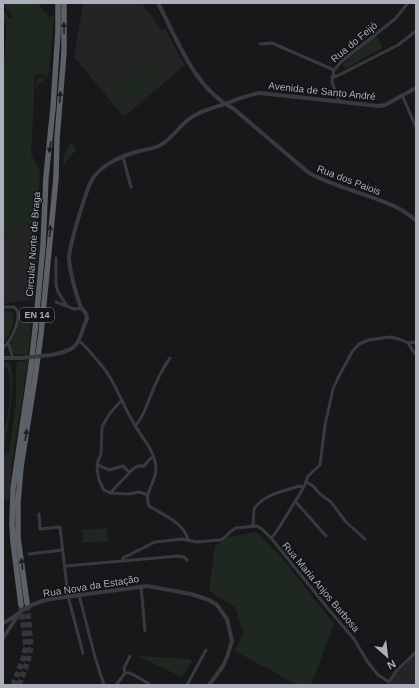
<svg xmlns="http://www.w3.org/2000/svg" width="419" height="688" font-family="Helvetica,sans-serif">
<style>
.built{fill:#242427}
.green{fill:#1f2820}
.lines{fill:none;stroke-linecap:round;stroke-linejoin:round}
.trunk-tunnel{stroke:#35363a;stroke-width:5.5;stroke-dasharray:5.5 3;stroke-linecap:butt}
.minor{stroke:#393a3f;stroke-width:3}
.tertiary{stroke:#393a3f;stroke-width:4}
.trunk{stroke:#5c6067;stroke-width:5.5}
.tertiary-bridge{stroke:#393a3f;stroke-width:4}
.oneway{fill:#1e1f21}
.labels{text-anchor:middle;dominant-baseline:central;stroke-width:3;stroke-linejoin:round;paint-order:stroke}
.shield{fill:#131315;stroke:#7d8088;stroke-width:1}
.shield-label{font-size:9px;font-weight:bold;fill:#aaafba}
.street-label{font-size:10px;fill:#aaafba;stroke:#131315}
</style>
<rect width="100%" height="100%" fill="#18181a"/>
<path class="built" d="M85,3H141L154,19L161,30L165,29L185,65L124,117L74,57L83,5Z
M37,221L36,238L39,242L34,299L3,304V234Z
M3,452L9,453L13,457L9,500H3Z
M416,652V685H390L389,682L396,671Z"/>
<path class="green" d="M6,3H38L50,18L54,14V20L49,72L46,75H48C45,81 38,82 37,89H36L37,78H45L46,75L35,74L31,154L40,171L37,221L3,234V73L7,23L3,22V10L10,19L13,17L4,5Z
M376,35L383,47L345,69L343,64Z
M146,59L162,77L126,108L110,90Z
M70,144H72L77,150L67,159L66,162L63,165L65,151Z
M33,307L28,354L16,355L13,352L11,345L23,314L28,309Z
M3,311H11C17,320 10,336 3,343V321H4Z
M18,361H28L13,457L9,453L16,403V365Z
M3,362L11,364C15,394 8,423 4,452H3V426L6,424L7,420C9,410 12,379 8,371C7,368 6,368 3,367Z
M107,528L108,541L83,543L82,530Z
M256,532L278,553L334,624L311,685H298L235,651L243,633L235,607L209,591L215,546L230,537Z
M138,656L188,659L192,661L182,677Z"/>
<g class="lines">
<path class="trunk-tunnel" d="M13,685L23,659L26,646L21,607
M19,685L28,661L31,646L27,603"/>
<path class="minor" d="M260,44L272,43L334,70
M332,77L337,76L398,45L416,31
M402,95L416,127
M339,101L332,82L334,70L342,61L395,19L408,3
M123,157L131,187
M56,258V285L58,292L67,306
M56,302L74,309L81,308
M3,307H14C25,315 11,341 3,348
M79,341C86,346 91,353 96,359C100,364 106,370 109,376C118,390 124,407 133,422C141,437 155,450 156,468C157,481 143,493 149,506C163,515 183,522 188,539
M8,342L13,358
M408,343L413,351L416,354
M122,400L110,413L102,427L101,454L98,461L97,468L99,480L104,490L110,493L128,494L139,492L148,495
M135,426C144,417 146,406 151,395C156,382 162,369 170,358
M98,465L109,470L123,466L129,472
M307,482L314,487L320,494L331,502L346,522L365,539
M110,493L133,469L138,466H144L150,459L153,457
M295,501L326,536
M39,514L40,529L60,527L68,596L83,653
M253,526L254,509C264,494 284,491 299,486L304,487
M271,538L275,534L304,487L308,476L320,465L325,425L333,389L338,378L352,352L359,344L369,340L375,339L390,337L399,339L408,343L416,342
M29,554L63,550
M122,561L123,558L155,542L182,539L197,542L219,540L223,539L230,532L236,528L257,526L262,529L271,538L330,611L354,639L367,661L378,675L389,682
M66,566L178,556L184,557L187,560
M141,586L145,631
M79,595L95,657L104,685
M125,673L124,668L130,656
M389,682L396,671L416,652
M116,685L125,673H130L148,683L149,685
M187,685L206,650"/>
<path class="tertiary" d="M158,3C178,41 194,88 234,109L309,173C337,188 369,194 398,208C404,211 410,216 416,220
M51,355C74,350 77,349 84,326C86,322 88,318 86,314C85,311 82,310 81,307C76,295 69,269 69,257C70,244 86,189 93,178C102,165 121,156 136,152C146,149 157,149 165,142C174,135 180,126 189,119C199,111 213,108 225,104C237,99 247,95 260,93L379,106L385,105L416,88
M3,358H21
M3,623C12,619 19,612 28,607C35,603 42,601 50,599L147,586L191,594L209,600L217,605L227,619L232,641L227,657L223,666L209,685
M3,638L17,617"/>
<path class="trunk" d="M27,603L18,538V502L21,467L35,378L41,334L56,178L57,138L64,52V3
M21,605L13,542L12,524L13,489L31,366L36,321L43,246L46,177L53,108L58,31V3"/>
<path class="tertiary-bridge" d="M21,358L51,355"/>
</g>
<defs><path id="oneway-solid" d="M-6-.8H1V-3.2L6.5 0L1 3.2V.8H-6Z"/></defs>
<g class="oneway">
<use href="#oneway-solid" transform="translate(64 28) rotate(-91)"/>
<use href="#oneway-solid" transform="translate(60 97) rotate(-86)"/>
<use href="#oneway-solid" transform="translate(50 147) rotate(98)"/>
<use href="#oneway-solid" transform="translate(50 231) rotate(-85)"/>
<use href="#oneway-solid" transform="translate(26 435) rotate(-81)"/>
<use href="#oneway-solid" transform="translate(22 564) rotate(-97)"/>
</g>
<g class="labels">
<rect class="shield" x="20" y="308" width="34" height="14" rx="3"/>
<g class="shield-label">
<text x="37" y="315">EN 14</text>
</g>
<g class="street-label">
<text transform="translate(354 42) rotate(-40)">Rua do Feijó</text>
<text transform="translate(322 91) rotate(6)">Avenida de Santo André</text>
<text transform="translate(349 180) rotate(21)">Rua dos Paiois</text>
<text transform="translate(33 244) rotate(-86)">Circular Norte de Braga</text>
<text transform="translate(91 586) rotate(-9)">Rua Nova da Estação</text>
<text transform="translate(321 587) rotate(50)">Rua Maria Anjos Barbosa</text>
</g>
</g>
<rect width="419" height="688" fill="none" stroke="#aaafba" stroke-width="8"/>
<g transform="translate(387 656) rotate(152)" stroke="#131315" stroke-width="3" paint-order="stroke">
<path d="M0-3L7 15L0 10L-7 15Z" fill="#aaafba"/>
<text y="-6" font-size="11" font-weight="bold" text-anchor="middle" fill="#aaafba">N</text>
</g>
</svg>
